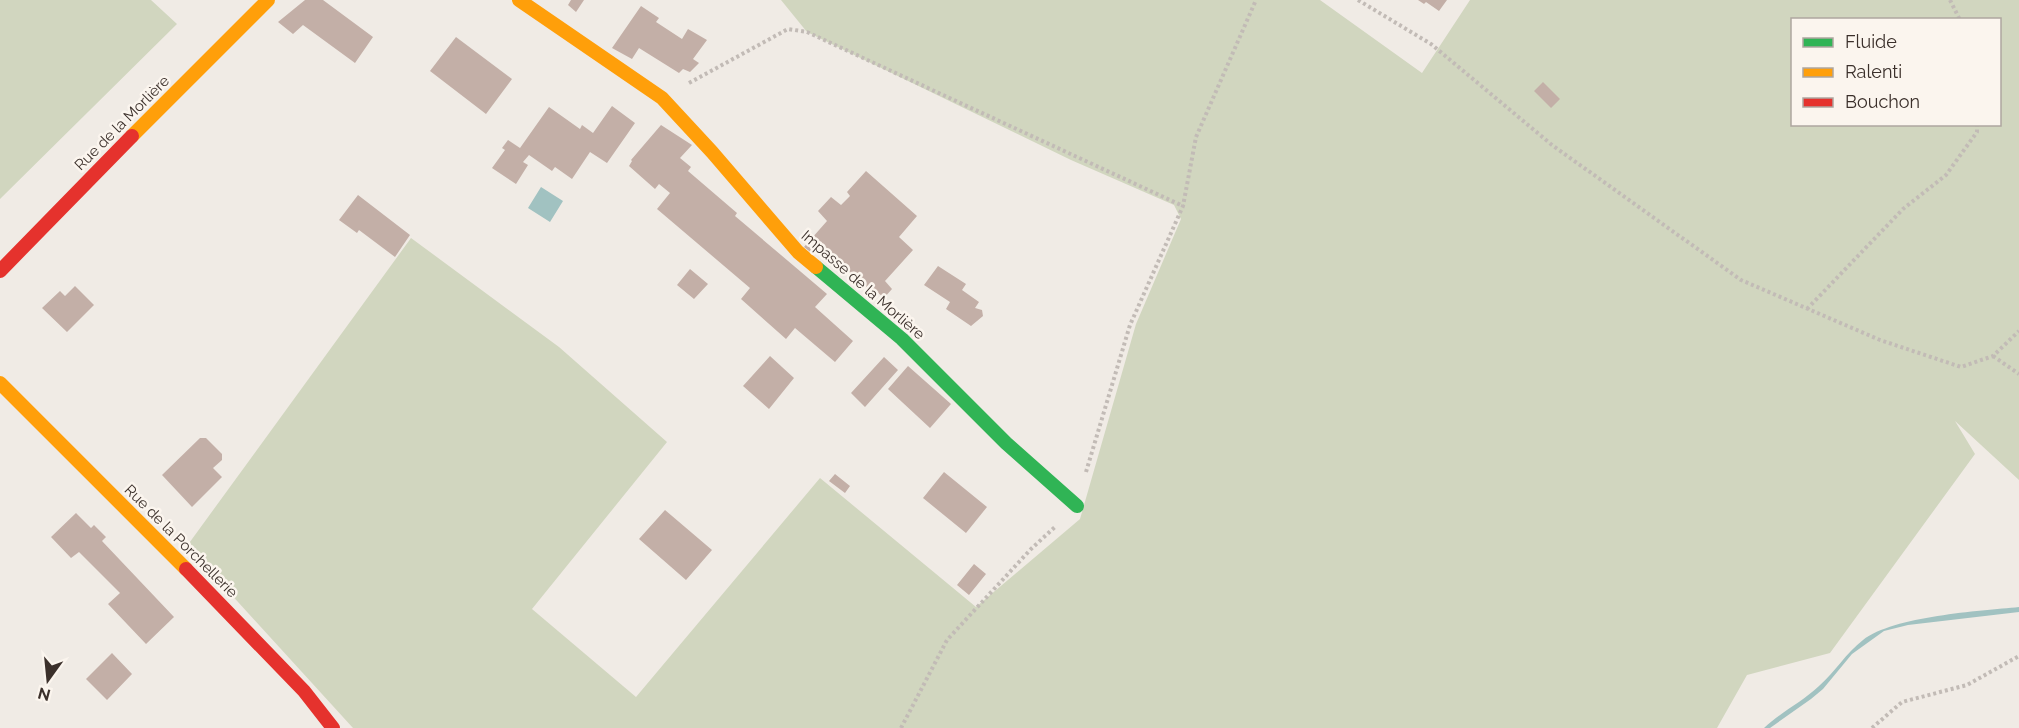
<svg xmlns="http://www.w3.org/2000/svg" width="2019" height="728" font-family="Raleway,sans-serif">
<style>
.green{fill:#d1d6bf;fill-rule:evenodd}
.water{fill:#a1c2c1}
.building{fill:#c3afa7}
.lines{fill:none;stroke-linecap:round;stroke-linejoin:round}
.path{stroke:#c2bbb6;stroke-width:4;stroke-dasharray:3 3;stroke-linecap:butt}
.fast{stroke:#30b455;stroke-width:14}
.slow{stroke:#ff9f0a;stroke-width:14}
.jam{stroke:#e5322d;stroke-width:14}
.labels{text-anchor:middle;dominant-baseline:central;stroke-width:5;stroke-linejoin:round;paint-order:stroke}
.street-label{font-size:15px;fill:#3b302b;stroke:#fbf5ee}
</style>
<rect width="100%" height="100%" fill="#f0ebe5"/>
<path class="green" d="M0,0H151L177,24L0,199Z
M781,0H1320L1422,73L1470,0H2019V480L1955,421L1975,454L1830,653L1747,675L1717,728H353L187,546L411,238L559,347L667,442L532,609L636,697L820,478L976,607L1080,519L1136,324L1181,219L1174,205L1071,160L807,32ZM1792,20H2000V124H1792Z"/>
<path class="water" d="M541,187L563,201L550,222L528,208Z
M2019,607V612L1908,625L1884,631L1852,654L1823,689L1811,699L1770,728H1764C1781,712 1802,702 1819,686C1835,672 1846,653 1863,640C1894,616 1979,611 2019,607Z"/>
<path class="building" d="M305,0H323L373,37L355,63L303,25L293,34L278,22Z
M571,0H584L576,12L568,5Z
M1418,0H1447L1439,11L1426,2L1424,4Z
M641,6L659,18L656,22L682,39L688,29L707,40L693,59L699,63L690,72L683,69L679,73L639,48L632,59L612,48Z
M456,37L512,79L486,114L430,71Z
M1543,82L1560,99L1551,108L1534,91Z
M612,106L635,123L607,163L590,152L572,179L555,167L552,171L529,155L523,162L528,165L516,184L492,168L505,150L502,148L508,140L520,148L549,107L580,129L582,125L593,133Z
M661,125L692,145L680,158L691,167L688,171L737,213L735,216L827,294L815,307L853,341L835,362L795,328L786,339L741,299L750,288L657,209L670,193L659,184L655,189L629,166L632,161L631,160Z
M866,171L917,216L899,237L913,250L885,281L892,289L884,298L876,291L874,293L820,247L813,254L804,247L827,221L818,211L831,197L841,205L850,196L847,192Z
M358,195L410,235L395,257L359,230L357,233L339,220Z
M938,266L966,284L962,290L979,302L975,308L982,310L983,316L971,326L946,309L950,302L924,285Z
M690,269L708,284L694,299L677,285Z
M75,286L94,305L67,332L42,308L60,291L65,296Z
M770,356L794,378L769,409L743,386Z
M884,357L898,370L865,407L851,393Z
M908,366L951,404L930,428L888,389Z
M200,438H206L222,454V460L213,468L222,477L192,507L162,475Z
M944,472L987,507L966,533L923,498Z
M835,474L850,486L845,493L829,481Z
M665,510L712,550L686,580L639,539Z
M76,513L91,528L94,525L106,537L102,541L174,617L146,644L108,604L120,593L79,552L71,558L51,537Z
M974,564L986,574L969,595L957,585Z
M112,653L132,674L107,700L86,679Z"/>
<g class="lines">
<path class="path" d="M1358,0L1431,44L1552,145L1741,280L1880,340L1961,367L1993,356L2019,331
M1950,0L1960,20
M689,83L788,29L807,32L1183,206
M1807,309L1903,209L1946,175L1977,132V124
M1993,356L2019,374
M1086,472L1130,325L1183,206L1196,137L1256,0
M901,728L947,640L1031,549L1056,526
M1872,728L1902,702L1967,685L2019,656"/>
<path class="fast" d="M816,267L902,339L1006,443L1077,506"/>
<path class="slow" d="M519,0L662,98L712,152L798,252L816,267
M132,136L268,0
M0,383L186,569"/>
<path class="jam" d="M0,271L132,136
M186,569L304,691L333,728"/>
</g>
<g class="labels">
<g class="street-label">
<text transform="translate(122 123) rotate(-45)">Rue de la Morlière</text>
<text transform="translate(863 285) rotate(41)">Impasse de la Morlière</text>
<text transform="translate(181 541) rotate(45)">Rue de la Porchellerie</text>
</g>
</g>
<rect x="1791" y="18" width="210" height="108" fill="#fbf5ee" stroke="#aea6a0" stroke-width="1.5"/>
<rect x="1803" y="38" width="30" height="9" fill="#30b455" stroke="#aea6a0" stroke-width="1.5"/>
<text x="1845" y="48" font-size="18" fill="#3b302b">Fluide</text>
<rect x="1803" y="68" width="30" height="9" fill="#ff9f0a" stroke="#aea6a0" stroke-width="1.5"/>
<text x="1845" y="78" font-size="18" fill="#3b302b">Ralenti</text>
<rect x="1803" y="98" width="30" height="9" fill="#e5322d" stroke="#aea6a0" stroke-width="1.5"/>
<text x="1845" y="108" font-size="18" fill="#3b302b">Bouchon</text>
<g transform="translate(48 680) rotate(195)" stroke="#fbf5ee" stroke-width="4.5" paint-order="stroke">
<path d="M0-4.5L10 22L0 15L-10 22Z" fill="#3b302b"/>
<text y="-9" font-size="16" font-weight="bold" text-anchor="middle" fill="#3b302b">N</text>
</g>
</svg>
